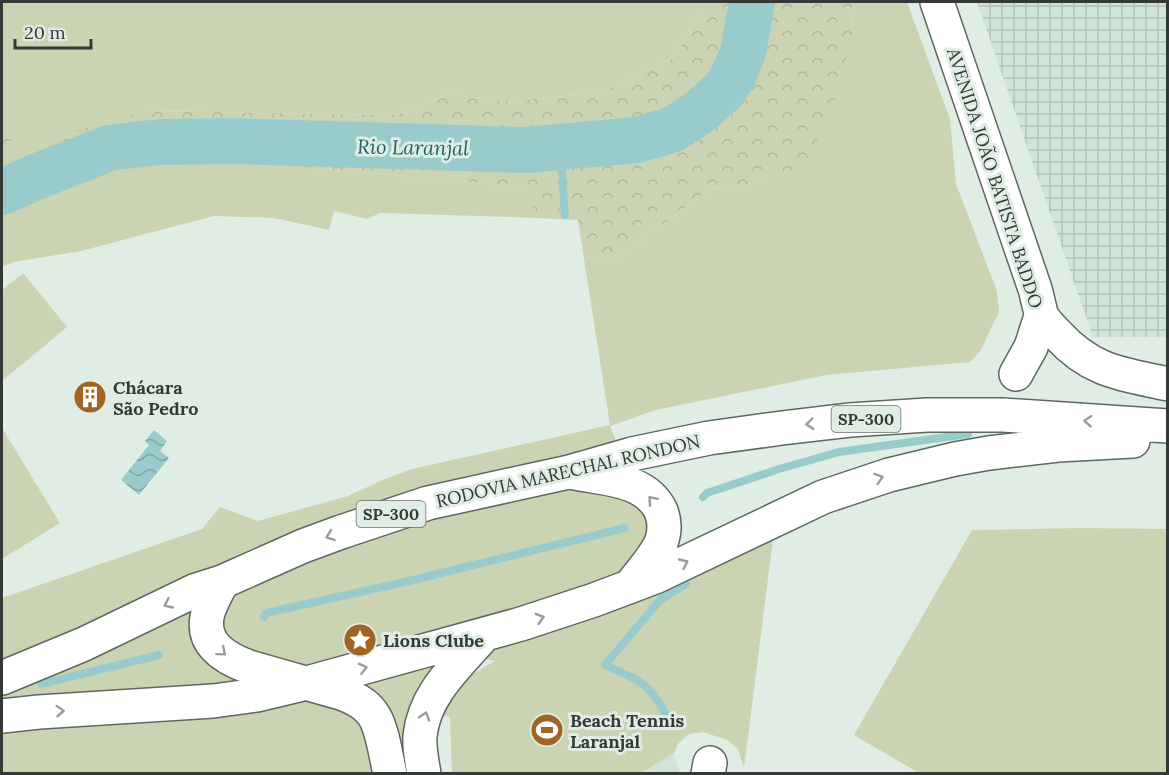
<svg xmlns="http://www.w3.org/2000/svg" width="1169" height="775" font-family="Lora,serif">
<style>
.built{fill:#d0e4d8}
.industrial{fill:url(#industrial-grid)}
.green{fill:#cad4b2}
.forest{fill:url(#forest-crowns)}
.water{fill:url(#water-waves)}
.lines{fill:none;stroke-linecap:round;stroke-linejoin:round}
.stream{stroke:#9acbcc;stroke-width:8}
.river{stroke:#9acbcc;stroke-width:46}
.minor-casing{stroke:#5d6861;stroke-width:36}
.major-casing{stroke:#5d6861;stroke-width:36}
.minor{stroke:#fff;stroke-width:33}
.major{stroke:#fff;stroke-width:33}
.oneway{stroke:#9a9c9a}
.labels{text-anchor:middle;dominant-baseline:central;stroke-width:6;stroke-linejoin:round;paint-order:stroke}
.shield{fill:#e0ede5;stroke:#686f6a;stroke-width:1.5}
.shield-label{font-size:16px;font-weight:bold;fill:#343936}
.street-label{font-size:18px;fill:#343936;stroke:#e0ede5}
.poi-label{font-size:18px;font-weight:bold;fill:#343936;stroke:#e0ede5;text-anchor:start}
.water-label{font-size:20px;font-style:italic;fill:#206264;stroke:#e0ede5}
</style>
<defs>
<pattern id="industrial-grid" width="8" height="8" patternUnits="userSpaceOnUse" patternTransform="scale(1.5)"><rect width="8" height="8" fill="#d0e4d8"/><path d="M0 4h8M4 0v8" fill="none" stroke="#b3c4ba"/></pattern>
<pattern id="forest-crowns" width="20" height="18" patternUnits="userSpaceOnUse" patternTransform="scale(1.5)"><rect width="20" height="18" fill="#cad4b2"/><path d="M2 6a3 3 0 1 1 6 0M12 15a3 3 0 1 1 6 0" fill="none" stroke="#aeb79a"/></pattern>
<pattern id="water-waves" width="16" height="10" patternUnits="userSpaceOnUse" patternTransform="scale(1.5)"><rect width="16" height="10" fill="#9acbcc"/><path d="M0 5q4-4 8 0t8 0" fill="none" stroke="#7ea6a6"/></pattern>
</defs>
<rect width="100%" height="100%" fill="#e0ede5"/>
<path class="built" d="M674,753L680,773L642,774Z"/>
<path class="industrial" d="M977,2H1167V337H1093Z"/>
<path class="green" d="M2,2H705L674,58L598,93L505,102L449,94L396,115L146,111L87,165L190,157L527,187L538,218L380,213L367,219L334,211L329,230L274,218L214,216L81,251L14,262L2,267Z
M852,2H907L950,119L956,184L997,291L999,312L981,350L970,362L826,375L656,410L610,426L673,587L773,539L744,768L738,749L727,740L703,732L689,734L685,737L678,744L674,753L642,773H452L450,717L438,714C456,689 467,675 495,661L456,651L345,680L375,773H2V598L202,529L220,507L258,521L348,496L385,479L412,469L610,425L584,259L622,256L709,189L762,182L853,31Z
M23,273L67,327L2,381V290Z
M2,428L60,523L2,559Z
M1081,528L1167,529V773H919L854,735L972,530Z
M457,656L411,773H402C400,746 400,707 373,689C366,685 358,684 350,682Z"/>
<path class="forest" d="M705,2H852L853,31L836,99L804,168L762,182L709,189L622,256L584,259L578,220L538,218L526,187L190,157L86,165L52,137L146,111L396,115L449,94L505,102L598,93L674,58Z
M2,117L17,124L9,149L2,151Z"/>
<path class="water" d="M38,176L27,192L2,202V187Z
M154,430L167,441L160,451L169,458L139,495L121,480L149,445L145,441Z"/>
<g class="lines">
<path class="stream" d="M560,146L565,215
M703,497L707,493L779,469L839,452L968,434
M264,617L266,613L409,581L625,528
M41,684L159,655
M670,723C666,715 662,706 656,698C644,680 624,674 605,665L660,600L686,584"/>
<path class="river" d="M2,192L38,176L109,148L160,142L233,141L527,150L636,140L672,130L701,111L725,89L734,74L743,52L752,2"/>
<defs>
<path id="minor" d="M937,2L1034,286C1037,293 1040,314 1043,318C1047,324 1053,330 1058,335C1092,372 1122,374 1168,384
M1016,374L1031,347L1041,316
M708,774L710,763"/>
<path id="major" d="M575,473C605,479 646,479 661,511C665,521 665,532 661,543C654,558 641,572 631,585
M222,582C217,593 209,605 207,617C202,645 227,659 249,667L344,694C355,699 365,703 372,713C382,725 386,757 390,774
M2,678L84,644L194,591L222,582L303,546L341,532L428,503L569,472L632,454L709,438L782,428L850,420L927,415H1003L1168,426
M2,716L39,712L213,701L257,695L307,683L521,624L594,600L655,577L823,497L889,475L955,459L989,453L1058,445L1133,441
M424,774C422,761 419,749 420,736C424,694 458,665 484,635"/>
</defs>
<use href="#minor" class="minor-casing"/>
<use href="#major" class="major-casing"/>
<use href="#minor" class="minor"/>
<use href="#major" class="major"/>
</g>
<defs><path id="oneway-chevron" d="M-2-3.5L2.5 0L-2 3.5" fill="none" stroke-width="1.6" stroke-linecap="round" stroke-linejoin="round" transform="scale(1.5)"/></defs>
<g class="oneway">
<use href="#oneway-chevron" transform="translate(1088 421) rotate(-176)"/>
<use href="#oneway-chevron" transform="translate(810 424) rotate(174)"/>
<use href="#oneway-chevron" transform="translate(879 478) rotate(-18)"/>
<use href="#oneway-chevron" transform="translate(652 500) rotate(-131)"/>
<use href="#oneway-chevron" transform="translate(330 536) rotate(160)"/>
<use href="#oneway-chevron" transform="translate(684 563) rotate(-25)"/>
<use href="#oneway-chevron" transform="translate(168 604) rotate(155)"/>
<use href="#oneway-chevron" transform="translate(540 618) rotate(-17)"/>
<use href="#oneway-chevron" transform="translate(222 652) rotate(40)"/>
<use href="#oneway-chevron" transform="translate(363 668) rotate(-15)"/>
<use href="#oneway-chevron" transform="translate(60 711) rotate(-4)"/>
<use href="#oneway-chevron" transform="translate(425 716) rotate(-73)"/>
</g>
<defs>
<symbol id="building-disc" viewBox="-11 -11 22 22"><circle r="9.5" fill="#a06525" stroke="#e0ede5"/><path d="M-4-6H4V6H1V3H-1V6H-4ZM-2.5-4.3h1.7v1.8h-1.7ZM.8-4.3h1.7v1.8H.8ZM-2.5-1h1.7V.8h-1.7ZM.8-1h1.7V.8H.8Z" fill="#fff"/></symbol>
<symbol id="sight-disc" viewBox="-11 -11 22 22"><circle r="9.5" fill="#a06525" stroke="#e0ede5"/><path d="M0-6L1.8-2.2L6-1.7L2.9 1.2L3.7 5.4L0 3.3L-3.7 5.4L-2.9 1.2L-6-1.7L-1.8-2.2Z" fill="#fff"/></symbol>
<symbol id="stadium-disc" viewBox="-11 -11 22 22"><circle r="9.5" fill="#a06525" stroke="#e0ede5"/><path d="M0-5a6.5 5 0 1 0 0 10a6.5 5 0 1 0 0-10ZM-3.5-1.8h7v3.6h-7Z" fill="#fff"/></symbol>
</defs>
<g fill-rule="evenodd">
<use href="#building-disc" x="71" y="378" width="38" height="38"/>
<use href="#sight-disc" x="341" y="621" width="38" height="38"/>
<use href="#stadium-disc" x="528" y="711" width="38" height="38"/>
</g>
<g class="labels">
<g class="shield">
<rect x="831.5" y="406" width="69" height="26" rx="4.5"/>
<rect x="356.5" y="501" width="69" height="26" rx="4.5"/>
</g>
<g class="shield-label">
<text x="866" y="419">SP-300</text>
<text x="391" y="514">SP-300</text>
</g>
<g class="street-label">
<text transform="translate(995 178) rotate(72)">AVENIDA JOÃO BATISTA BADDO</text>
<text transform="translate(568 471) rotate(-13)">RODOVIA MARECHAL RONDON</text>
</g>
<g class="poi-label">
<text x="113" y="387">Chácara<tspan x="113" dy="21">São Pedro</tspan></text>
<text x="383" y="640">Lions Clube</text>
<text x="570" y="720">Beach Tennis<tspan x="570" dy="21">Laranjal</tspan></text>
</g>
<g class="water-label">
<text transform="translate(413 147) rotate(1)">Rio Laranjal</text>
</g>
</g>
<rect width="1169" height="775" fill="none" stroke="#343936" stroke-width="6"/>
<path d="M15 39v9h76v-9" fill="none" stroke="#343936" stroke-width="3"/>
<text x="24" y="39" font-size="18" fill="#343936" stroke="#e0ede5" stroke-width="4.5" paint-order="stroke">20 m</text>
</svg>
